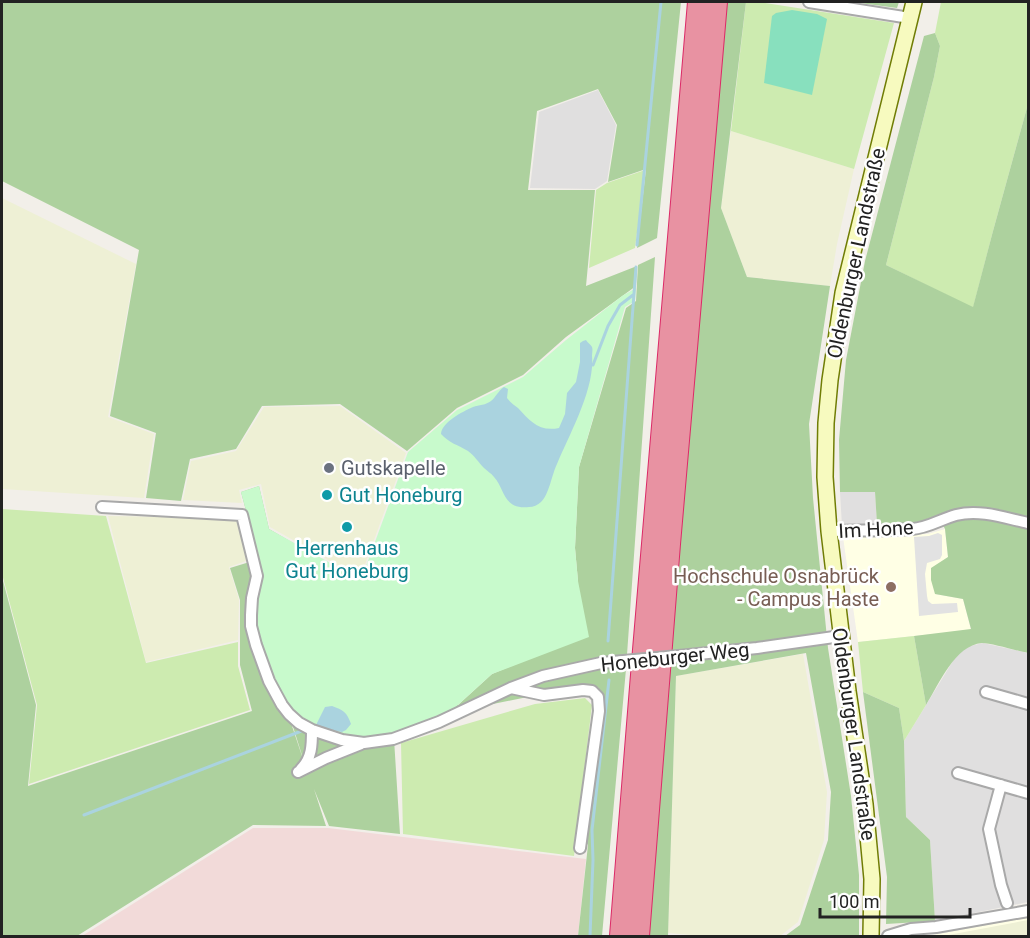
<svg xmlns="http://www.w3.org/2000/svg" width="1030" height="938" font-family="Roboto,sans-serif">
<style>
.residential{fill:#e0dfdf}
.commercial{fill:#f2dad9}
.education{fill:#ffffe5}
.farmland{fill:#eef0d5}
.grass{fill:#cdebb0}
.forest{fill:#add19e}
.park{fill:#c8facc}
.pitch{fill:#88e0be}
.parking{fill:#e2e2e2}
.water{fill:#aad3df}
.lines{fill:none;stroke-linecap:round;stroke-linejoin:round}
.stream{stroke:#aad3df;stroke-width:3}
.street-casing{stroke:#a9a9a9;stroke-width:14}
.secondary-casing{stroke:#707d05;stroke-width:18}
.highway-casing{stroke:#dc2a67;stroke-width:22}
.street{stroke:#fff;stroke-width:10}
.secondary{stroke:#f7fabf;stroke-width:15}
.highway{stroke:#e892a2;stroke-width:20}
.street-bridge-casing{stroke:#a9a9a9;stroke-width:14;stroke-linecap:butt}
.street-bridge{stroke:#fff;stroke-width:10}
.worship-dot{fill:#6b7280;stroke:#fff;stroke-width:2}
.culture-dot{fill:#0f9aa8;stroke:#fff;stroke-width:2}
.education-dot{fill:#8d6e63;stroke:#fff;stroke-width:2}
.labels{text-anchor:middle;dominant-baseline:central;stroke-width:5;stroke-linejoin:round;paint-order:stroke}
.street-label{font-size:20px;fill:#222;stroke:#fff}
.worship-label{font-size:20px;fill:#5b616d;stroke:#fff;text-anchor:start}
.culture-label{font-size:20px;fill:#0d838f;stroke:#fff;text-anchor:start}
.education-label{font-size:20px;fill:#785e54;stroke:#fff;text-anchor:end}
</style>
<rect width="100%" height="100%" fill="#f2efe9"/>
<path class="residential" d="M598,90L616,125L607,181L595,189L530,188L539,112Z
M875,491L877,524L842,526L840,492Z
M983,643L1028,653V902L935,921L930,840L906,817L904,741L956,656L966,647Z"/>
<path class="commercial" d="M253,828H328L586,859L578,936H82Z"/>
<path class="education" d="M945,529L948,557L932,568L935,594L963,599L971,630L858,642L843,537L928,534Z
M1028,917V936H926L939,934Z"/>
<path class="farmland" d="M731,131L854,169L837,244L830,286L747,277L721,208Z
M2,198L136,264L108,417L154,434L144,498L2,489Z
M340,406L406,453L360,578L270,527L261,484L239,490L242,503L183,500L191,461L236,451L264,407Z
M108,516L238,518L249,560L229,567L239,600L238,640L146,662Z
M803,654L827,792L824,840L798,922L780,936H702L668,933L676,676Z
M1028,920V936H943Z"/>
<path class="grass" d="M746,2H759L894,23L854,169L731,131Z
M941,2H1028V104L993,231L973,308L886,265L934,77L940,46L935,33Z
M645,170L635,248L589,268L596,190L607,183Z
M2,509L106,516L146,663L238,642V666L250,710L29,784L37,705L2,574Z
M914,636L926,705L904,741L899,708L863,692L858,642Z
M585,698L592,705L574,856L403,834L401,743L535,704Z"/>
<path class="forest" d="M2,2H681L657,238L637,248L646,169L608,182L617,125L598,89L537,111L528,190H595L586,286L637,266L636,286L566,337L523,375L457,408L407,451L340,404L262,406L236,449L190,459L181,501L146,498L156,433L110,416L139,250L2,181Z
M725,2H746L721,208L747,277L830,286L809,424L813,498L828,648L851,796L859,875V936H785L800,925L828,840L831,792L806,653L676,676L668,936H645L672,646Z
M853,2H899L897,8Z
M935,33L940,46L934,77L886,265L973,307L993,231L1028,104V653C1018,651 991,643 982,643C955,645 939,684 926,705L914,636L971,629L963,599L935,594L931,580V568L948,557L945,529L938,515L916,523L877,524L875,492H840L839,440L846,360L865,261L924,36Z
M655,257L626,669L602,936H578L588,845L582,835L599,711V688L586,685L449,713L394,739L400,834L329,826L314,789L326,826L253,825L77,936H2V577L36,705L28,786L252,711L240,665V600L230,568L259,559L241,492L259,486L269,529L307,551L288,714L307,771L289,714L458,705L492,674L526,660L578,581L575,548L579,467L626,308L636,301L638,265Z
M863,692L899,708L904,741L906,817L930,840L935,921L886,924L887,877Z"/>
<path class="park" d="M636,288L635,301L625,307L579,467L575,548L578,581L589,637L492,674L449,713L393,739L364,743L312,730L275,694L251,626L252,561L259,558L241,492L259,486L269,529L361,580L408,452L457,410L523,377L566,340L622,296Z"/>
<path class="pitch" d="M792,10L817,14L827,19L812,95L764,83L772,16L776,13Z"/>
<path class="parking" d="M938,533L942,535V555L940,559L927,563L925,574L927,596L928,601L932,604L957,603L958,612L919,616L914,537L929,536Z"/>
<path class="water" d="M586,340C587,342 591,345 592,347C593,350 592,353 592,356C595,389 569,435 557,464C552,474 549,495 541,502C538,505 533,507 529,507C503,510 505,489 494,477C491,473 487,471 484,468C478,462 475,456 468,451C458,445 449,443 441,434C442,422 462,412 473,407C479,405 486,405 491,401C496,397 498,391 504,387L508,389L507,398C510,402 514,405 518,408C530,421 539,432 559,428L565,414L567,393L576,382L580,362V343L583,341Z
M332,706C343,710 347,712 351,724L346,730L342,732L315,727L325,707Z"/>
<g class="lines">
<path class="stream" d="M637,245L661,2
M593,365L608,326L620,305L633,295
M608,641L636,267
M84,815L304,730
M590,936L593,860L592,830L609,680"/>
<defs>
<path id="street" d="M809,2L910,18
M102,507L242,515L257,576L252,598L251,615V626L256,645L269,681L282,705L289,714L299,723L312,730L342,740L364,743L393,739L439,722L511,688L543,676L601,663
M829,531C856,530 884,531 912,529C928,528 941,519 956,515C980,509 1005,518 1028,523
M679,656L757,648L841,636
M511,688L544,695L583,690L592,691L598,697L599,711L580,848
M986,692L1028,704
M301,769C312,758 312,745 312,730
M298,772L326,758L361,744
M958,773L1028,793
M1001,785L989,829L1001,885L1007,903
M888,936L911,929L936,927L1028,911"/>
<path id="secondary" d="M871,936L872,879L865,804L848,691L829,531L825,477L826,423L830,380L843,293L914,2"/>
<path id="highway" d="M620,936L643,650L698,2
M639,936L670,544L717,2"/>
</defs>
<use href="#street" class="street-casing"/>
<use href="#secondary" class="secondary-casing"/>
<use href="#highway" class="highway-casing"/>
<use href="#street" class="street"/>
<use href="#secondary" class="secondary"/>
<use href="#highway" class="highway"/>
<defs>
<path id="street-bridge" d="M601,663L679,656"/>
</defs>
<use href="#street-bridge" class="street-bridge-casing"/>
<use href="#street-bridge" class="street-bridge"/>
</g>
<circle class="worship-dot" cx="329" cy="468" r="6"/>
<g class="culture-dot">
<circle cx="327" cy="495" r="6"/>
<circle cx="347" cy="527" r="6"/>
</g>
<circle class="education-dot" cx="891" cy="587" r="6"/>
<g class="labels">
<g class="street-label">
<text transform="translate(856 253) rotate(-78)">Oldenburger Landstraße</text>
<text transform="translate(876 529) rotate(-3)">Im Hone</text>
<text transform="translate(675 657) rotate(-6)">Honeburger Weg</text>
<text transform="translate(854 734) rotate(82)">Oldenburger Landstraße</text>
</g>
<g class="worship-label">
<text x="341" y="468">Gutskapelle</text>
</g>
<g class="culture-label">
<text x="339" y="495">Gut Honeburg</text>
<text x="347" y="548" text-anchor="middle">Herrenhaus<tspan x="347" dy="23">Gut Honeburg</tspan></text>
</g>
<g class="education-label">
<text x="879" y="576">Hochschule Osnabrück<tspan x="879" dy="23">- Campus Haste</tspan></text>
</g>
</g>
<rect width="1030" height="938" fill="none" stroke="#222222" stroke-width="6"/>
<path d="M820 908v9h150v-9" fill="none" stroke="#222222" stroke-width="3"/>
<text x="829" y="908" font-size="18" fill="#222222" stroke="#ffffff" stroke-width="4.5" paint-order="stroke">100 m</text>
</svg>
